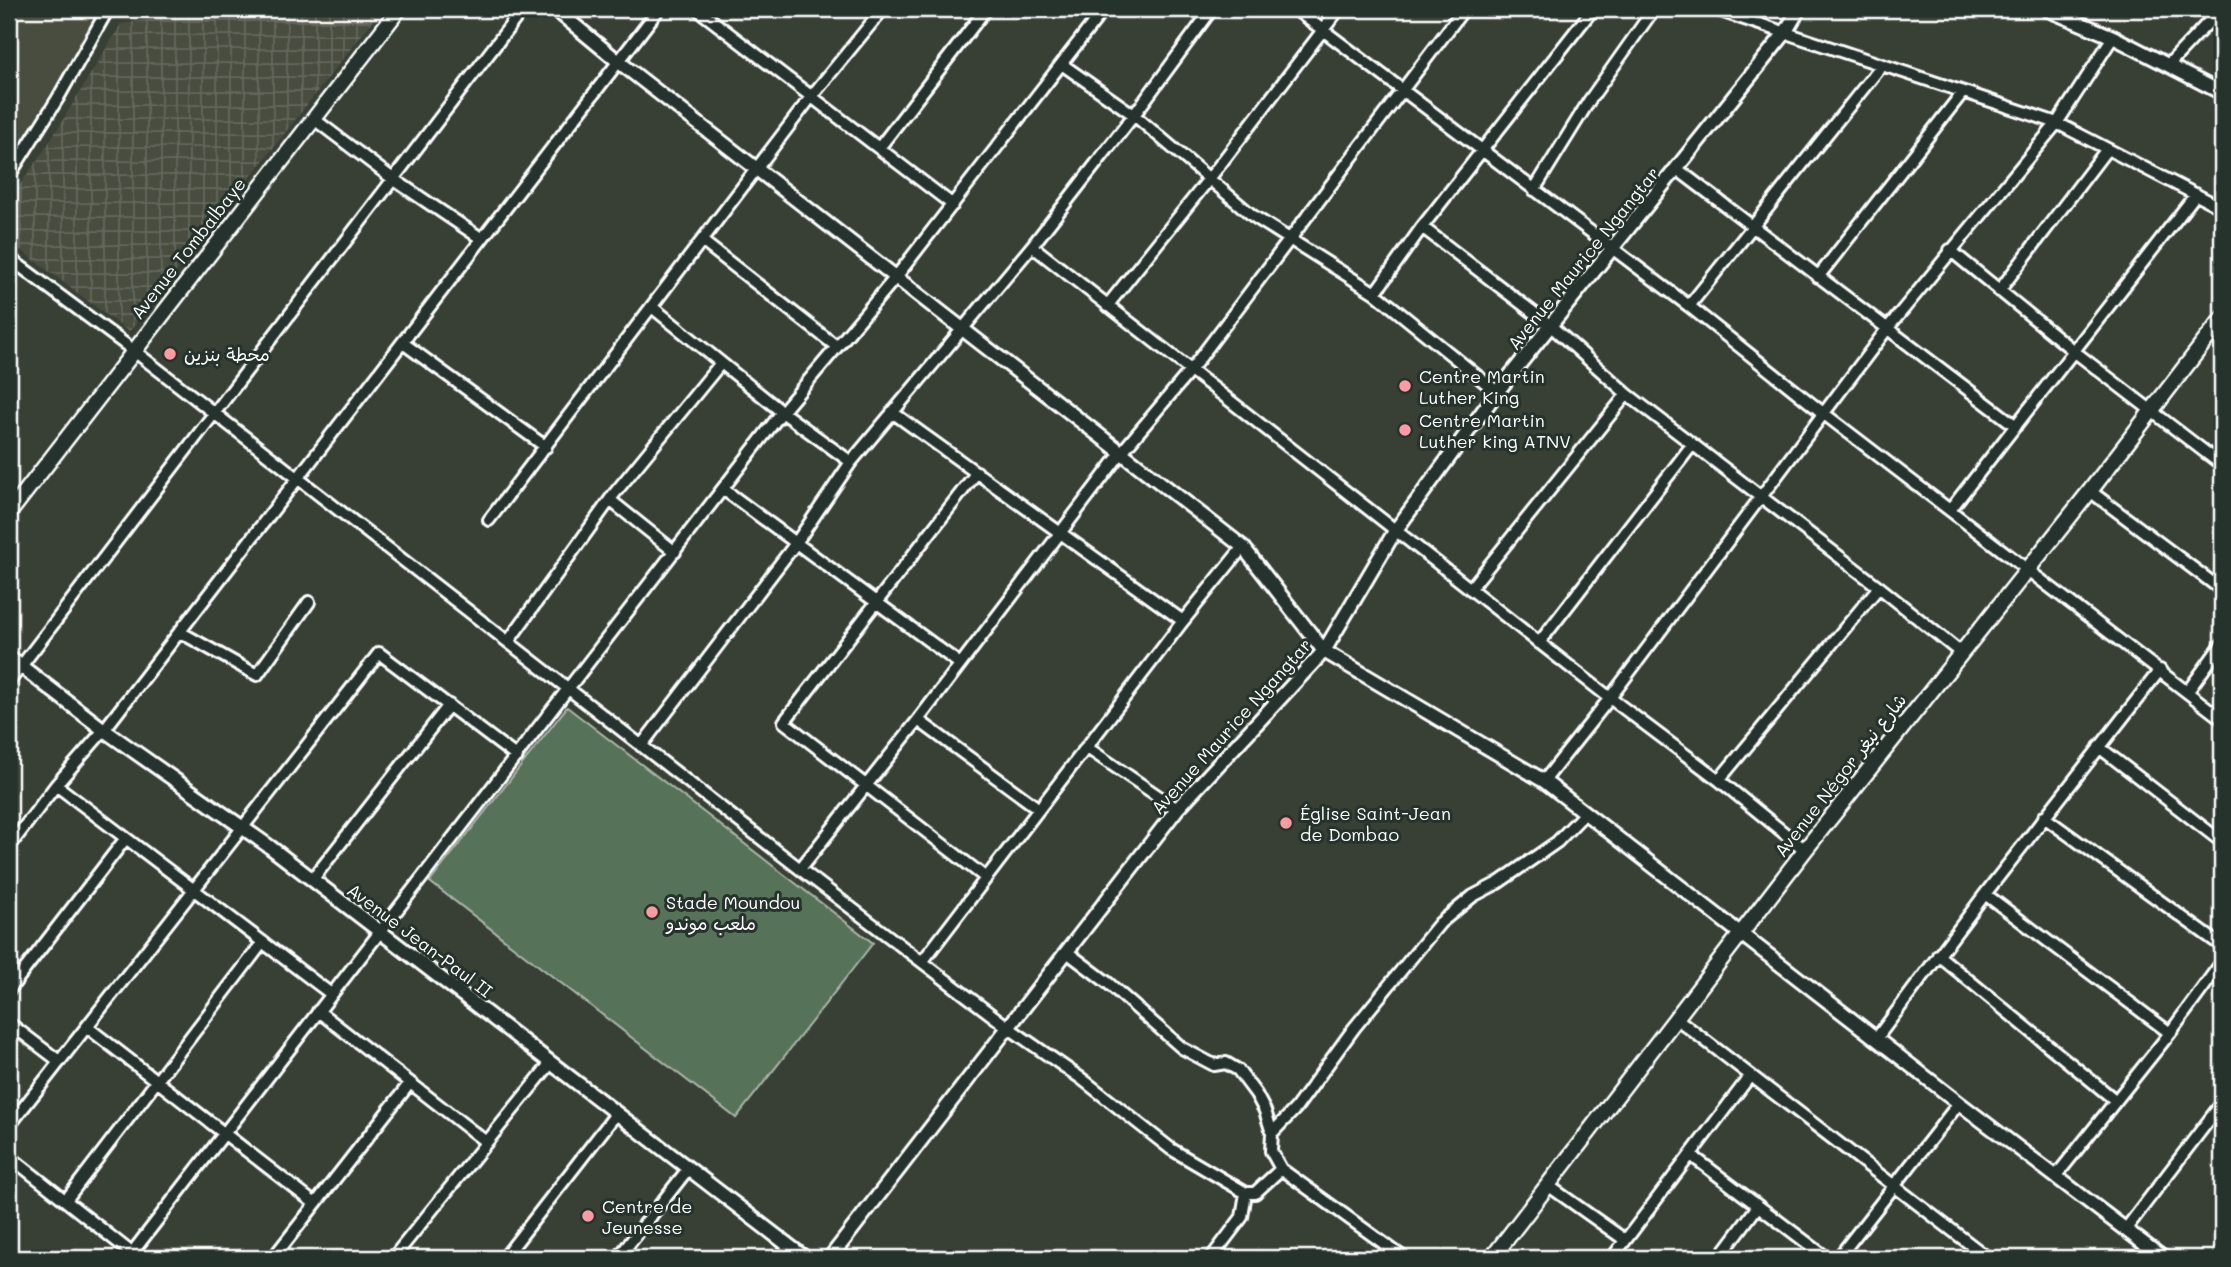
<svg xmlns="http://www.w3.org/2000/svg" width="2231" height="1267" font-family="Mali,'Playpen Sans Arabic',sans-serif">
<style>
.built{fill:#494d40}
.industrial{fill:url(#industrial-grid)}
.pitch{fill:#567258;stroke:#aab8ac;stroke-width:2}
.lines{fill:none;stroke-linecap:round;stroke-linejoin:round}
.minor-casing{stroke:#fff;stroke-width:16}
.tertiary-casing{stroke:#fff;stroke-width:18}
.secondary-casing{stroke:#fff;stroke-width:19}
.minor{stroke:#26332d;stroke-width:10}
.tertiary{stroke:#26332d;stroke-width:12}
.secondary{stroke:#26332d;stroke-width:14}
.poi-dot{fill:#ff9aa2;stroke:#26332d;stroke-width:2.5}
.labels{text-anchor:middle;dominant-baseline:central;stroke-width:6;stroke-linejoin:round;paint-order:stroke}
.street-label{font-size:18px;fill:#fff;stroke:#26332d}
.poi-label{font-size:18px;fill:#fff;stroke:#26332d;text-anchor:start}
</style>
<defs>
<pattern id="industrial-grid" width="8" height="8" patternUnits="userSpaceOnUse" patternTransform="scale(1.75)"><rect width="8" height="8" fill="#494d40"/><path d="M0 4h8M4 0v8" fill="none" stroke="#64685d"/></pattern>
</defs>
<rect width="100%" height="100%" fill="#384036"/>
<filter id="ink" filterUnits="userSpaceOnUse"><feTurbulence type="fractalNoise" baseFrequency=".0143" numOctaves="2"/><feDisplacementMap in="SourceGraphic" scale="14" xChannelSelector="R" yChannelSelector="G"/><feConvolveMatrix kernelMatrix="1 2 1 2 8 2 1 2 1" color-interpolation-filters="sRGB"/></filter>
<g filter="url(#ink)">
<path class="built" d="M9,9H97L80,45L9,161Z"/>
<path class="industrial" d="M217,9H382L129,332L9,241V200L47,146L121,24Z"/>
<path class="pitch" d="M567,707L873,943L736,1118L430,882Z"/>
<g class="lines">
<defs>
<path id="minor" d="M697,9L953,205
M1295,9L1689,306L1823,413L2222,719
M1714,9L2057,123L2222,208
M107,11L122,9
M1063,65L1134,115L1253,216L1375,293L1497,392
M2168,65L2221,9
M314,119L393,179L482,239
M879,148L986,9
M1677,169L2016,426
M9,176L58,98L108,9
M1534,190L1589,101L1654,9
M1422,227L1551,326L1627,394L1879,587
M702,241L836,346
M1032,246L1610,698L1719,780L1805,850
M1950,250L2075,352L2222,465
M9,258L133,350L800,869L1009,1028L1082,1079L1171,1149L1246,1193H1255L1281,1169
M1818,277L1963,92
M1999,291L2107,149
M1375,293L1422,227L1593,9
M1107,306L1209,179L1339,9
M1689,306L1882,65
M652,307L782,412L851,462
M403,343L546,447
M892,412L1183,621
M977,472L784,722L986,878
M723,489L960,664
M2090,491L2222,590
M610,500L675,552
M1950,510L2196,194
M489,520L811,97L883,9
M1470,589L1627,394
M180,632L257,675L309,602
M508,642L614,494L721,363
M1539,643L1692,445
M9,682L523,9
M2188,691L2222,644
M918,720L1039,809
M641,746L796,543L851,462L1032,246L1134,115L1212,9
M1086,747L1177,809
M2099,747L2222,842
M1719,780L1879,587L1961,653
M1544,781L1610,698L1887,329L2057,123L2113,37
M56,785L331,994
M2044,817L2222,946
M9,847L56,785L104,730L659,9
M800,869L918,720L1121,453L1190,371L1464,9
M312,880L449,705
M1985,894L2170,1033
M1067,952L1108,983L1182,1048L1214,1065L1226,1063L1238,1070L1256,1094L1265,1111L1272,1133L1271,1151L1281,1169L1404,1258
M1938,955L2116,1101
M922,962L1183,621L1243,547
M9,990L126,838
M318,1011L486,1142
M1676,1018L1988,1258
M9,1023L59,1061
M87,1027L314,1203
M1876,1039L1985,894L2160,670
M9,1126L379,653L517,757
M1272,1133L1296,1108L1354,1028L1440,923L1473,896L1498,883L1557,842L1585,813
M1691,1155L1827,1258
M9,1156L138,1258
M2056,1176L2170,1033L2222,962
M1549,1186L1625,1240
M66,1200L263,942
M2125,1230L2222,1103
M128,1258L782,412L896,277L1104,9
M273,1258L410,1083
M393,1258L550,1064
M504,1258L616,1114
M618,1258L688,1169
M1211,1258L1242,1217L1246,1193
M1612,1258L1750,1076
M1719,1258L1758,1206
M1838,1258L1959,1103"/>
<path id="tertiary" d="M555,9L619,62L1243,547L1324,651L1544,781L1959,1103L2163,1258
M2046,9L2113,37L2222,93
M9,657L104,730L270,847L805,1258
M830,1258L1177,809L1324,651L1395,531L1497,392L1785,33L1799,9
M2221,1258L2222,1256"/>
<path id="secondary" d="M9,513L399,9
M1492,1258L1805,850L2090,491L2222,319"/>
</defs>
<use href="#minor" class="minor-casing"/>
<use href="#tertiary" class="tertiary-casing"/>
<use href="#secondary" class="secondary-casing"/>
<use href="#minor" class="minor"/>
<use href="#tertiary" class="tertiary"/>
<use href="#secondary" class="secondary"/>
</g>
</g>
<g class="poi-dot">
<circle cx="170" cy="354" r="7"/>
<circle cx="1405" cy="386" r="7"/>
<circle cx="1405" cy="430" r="7"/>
<circle cx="1286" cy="823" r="7"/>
<circle cx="652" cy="912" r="7"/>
<circle cx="588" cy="1216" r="7"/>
</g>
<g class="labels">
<g class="street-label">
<text transform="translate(188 248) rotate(-52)">Avenue Tombalbaye</text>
<text transform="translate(1583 258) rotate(-51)">Avenue Maurice Ngangtar</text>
<text transform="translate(1231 726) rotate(-48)">Avenue Maurice Ngangtar</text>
<text transform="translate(1840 775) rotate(-52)">Avenue Négor شارع نيغر</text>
<text transform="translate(420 940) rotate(37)">Avenue Jean-Paul II</text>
</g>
<g class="poi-label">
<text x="184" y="354">محطة بنزين</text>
<text x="1419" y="376">Centre Martin<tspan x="1419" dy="21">Luther King</tspan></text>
<text x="1419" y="420">Centre Martin<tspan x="1419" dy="21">Luther king ATNV</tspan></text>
<text x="1300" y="813">Église Saint-Jean<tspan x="1300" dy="21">de Dombao</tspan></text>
<text x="666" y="902">Stade Moundou<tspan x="666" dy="21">ملعب موندو</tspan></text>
<text x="602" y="1206">Centre de<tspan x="602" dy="21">Jeunesse</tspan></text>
</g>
</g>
<rect width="2231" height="1267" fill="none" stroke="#26332d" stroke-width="35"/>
<rect x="18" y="18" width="2196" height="1232" fill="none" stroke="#fff" stroke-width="2.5" filter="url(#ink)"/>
</svg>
